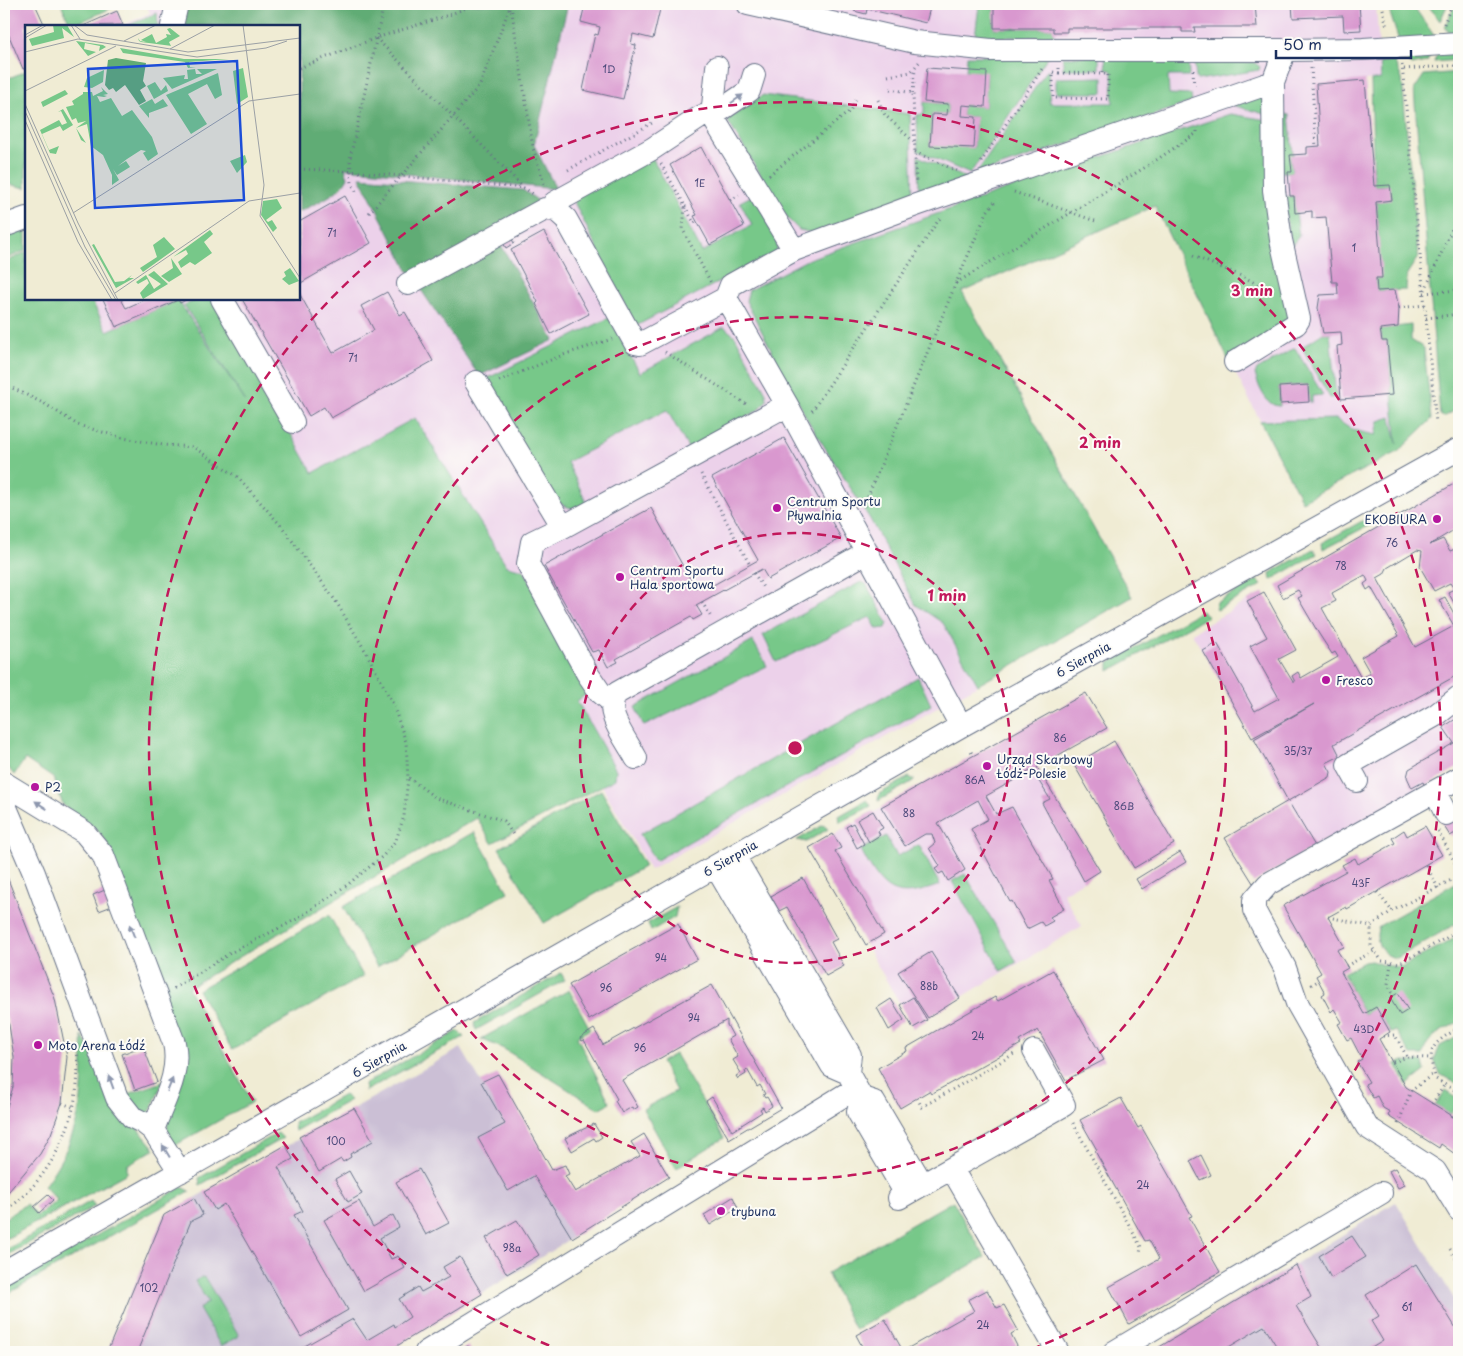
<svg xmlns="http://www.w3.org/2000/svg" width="1463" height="1356" font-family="'Playpen Sans',sans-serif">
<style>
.built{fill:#ecd1ea}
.industrial{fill:#cbbfd5}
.green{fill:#77c889;stroke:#497c74}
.forest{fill:#61ac75;stroke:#3e6e6a}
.building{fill:#d998cf;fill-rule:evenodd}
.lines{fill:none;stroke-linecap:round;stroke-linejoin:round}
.minor-casing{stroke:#667187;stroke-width:24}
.path{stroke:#667187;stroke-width:3;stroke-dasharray:1 4;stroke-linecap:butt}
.minor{stroke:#fff;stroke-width:22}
.oneway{fill:#8d97ae}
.ring{fill:none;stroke:#c2185b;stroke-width:2.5;stroke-dasharray:9 6}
.poi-dot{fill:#b5179e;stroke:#fdfcf7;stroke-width:2}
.labels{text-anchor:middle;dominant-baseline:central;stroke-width:4;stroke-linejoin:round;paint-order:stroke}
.number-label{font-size:10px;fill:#4a497a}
.poi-label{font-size:12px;fill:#1b2f5e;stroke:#fdfcf7;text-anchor:start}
.street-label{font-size:12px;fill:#1b2f5e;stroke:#fdfcf7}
.inset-road{fill:none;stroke:#9ba0a5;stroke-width:1}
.view{fill:#1d4ed8;fill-opacity:0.15;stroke:#1d4ed8;stroke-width:2.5}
.inset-edge{fill:none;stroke:#1b2f5e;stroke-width:2.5}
.centre{fill:#c2185b;stroke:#fdfcf7;stroke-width:2.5}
.ring-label{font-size:15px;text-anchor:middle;font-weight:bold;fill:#c2185b;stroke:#fdfcf7;stroke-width:4;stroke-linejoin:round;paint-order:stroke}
</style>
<rect width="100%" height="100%" fill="#fdfcf7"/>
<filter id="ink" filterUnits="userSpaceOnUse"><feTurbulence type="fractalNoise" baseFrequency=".02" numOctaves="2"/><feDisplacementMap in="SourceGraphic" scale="10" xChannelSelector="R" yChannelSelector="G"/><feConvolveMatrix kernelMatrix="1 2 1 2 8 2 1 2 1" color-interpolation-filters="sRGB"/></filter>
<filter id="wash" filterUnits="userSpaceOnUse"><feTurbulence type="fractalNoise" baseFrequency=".0096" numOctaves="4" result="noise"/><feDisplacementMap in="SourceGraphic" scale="20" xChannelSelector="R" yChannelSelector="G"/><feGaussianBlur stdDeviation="1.12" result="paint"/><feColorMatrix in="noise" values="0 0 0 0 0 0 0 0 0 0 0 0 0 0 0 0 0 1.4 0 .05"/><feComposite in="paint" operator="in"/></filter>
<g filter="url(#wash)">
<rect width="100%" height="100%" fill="#f0ecd4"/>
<path class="built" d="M146,4H1376L1381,79L1365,80L1398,452L1302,501L1228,359L1155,206L962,292L916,605L943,623L978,685L650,870L493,594L107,331L92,299H299V26H121L150,13Z
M1247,601L1307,709L1459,623V767L1315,846L1192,633Z
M1027,750L1100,871L1063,893L1082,926L913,1026L809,848L918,788Z"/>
<path class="industrial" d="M461,1048L572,1238L387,1352H107L164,1215Z
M1396,1202L1459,1307V1352H1152Z"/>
<path class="green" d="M61,4H121L71,26Z
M975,4H994V28H1053L1054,37H975L979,5Z
M1387,4H1412L1435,37L1399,41Z
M1427,4H1448L1440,21Z
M1455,4H1459V36L1451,34L1445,27Z
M157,13L158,26H127Z
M1459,50V60L1434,62L1438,52Z
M1432,52L1427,62L1411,65L1402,55Z
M967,56H1048L970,174L918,151L917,115L924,114V102L948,104L947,115L932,114L930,145L974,148L976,117L962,116L963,105L985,107L987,73L966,71Z
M1099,56V69H1063V57Z
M1105,56H1188L1189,76H1168L1169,94L1191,95L1192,102L975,175L1048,69L1050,103H1113L1112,71L1106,68Z
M1392,56L1402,79L1418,257L1407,274L1406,290L1377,291L1376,278H1381L1376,202L1391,199L1390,185L1374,186L1371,80L1381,79L1380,57Z
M1194,59L1215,63L1254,62L1260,67L1259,70L1198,80L1196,79Z
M26,71V188L4,183V80Z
M1459,72V408L1444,417L1440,415L1414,90L1424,75Z
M1103,77V93H1056V78Z
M763,95L910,114L913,197L813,233L799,230L788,219L727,120Z
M1263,97L1268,115L1232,105Z
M1278,113L1289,115L1293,155L1290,156L1292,172H1279Z
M1230,114L1268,120L1293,320L1228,359L1155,206L962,292L1132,597L978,685L943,623L916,605L870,519L807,419L746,301L749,290L809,259L1044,176Z
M651,155L702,252L752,225L740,202L753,195L777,231V251L636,326L572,198Z
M918,156L968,179L919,195Z
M1294,196L1299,236L1292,245L1281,197Z
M26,227V250L4,260V235Z
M26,252V299H91L107,331L178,300L246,402L184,305L200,299H215L313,473L415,418L507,566L524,570L591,691L577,701L616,770L615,779L492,843L477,818L338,898L188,988L252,1102L174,1146C158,1122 174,1098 184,1076L109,846L97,830L63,805L53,778L25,759L14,775L4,762V263Z
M609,318L640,373L724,327L735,336L766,393L767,400L757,411L688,448L667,410L567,462L588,505C575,511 567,508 556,501L482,381Z
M1411,325V340L1424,348V351L1432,419L1398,452L1302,501L1260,421L1336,419L1352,430L1376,435L1379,421L1391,417L1397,444L1387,341H1382L1380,329Z
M1323,333H1330L1336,397L1330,398L1302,347Z
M1295,348L1323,395L1312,396V402H1309L1307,385L1279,387L1280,406C1266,407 1258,385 1255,374L1257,370Z
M1375,514L1379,520L1323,549L1322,543Z
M1313,549L1317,554L1271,580L1270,573Z
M1257,580L1262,585L1217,610L1216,608V603Z
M861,582L866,584L888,623L886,628L877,629L870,617L776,662L763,635Z
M1201,611L1208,616L1109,671V663Z
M753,641L767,666L644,726L635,707Z
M918,677L931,705L655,861L640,834Z
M909,777L915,780L878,801L879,794Z
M601,790L645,866L544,923L499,848Z
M867,800L871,806L840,822L839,816Z
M823,825L828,829L806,842L797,840Z
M474,832L508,892L377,967L343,907Z
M886,836L897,856L919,845L940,885C893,902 883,892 861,850Z
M965,874L1017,962L1001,971L952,881Z
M1459,881V922L1397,958C1381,956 1373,941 1379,926Z
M677,907L675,917L651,931L648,923Z
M329,915L363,976L232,1050L198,990Z
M1459,936V1022C1444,1030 1426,1036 1423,1055H1411L1396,1031L1390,1032L1376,1008L1364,1014L1343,973L1364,962L1371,961L1383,965L1401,967Z
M561,973L565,980L476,1030L474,1023Z
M569,990L590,1029L577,1037L610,1103L599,1109L504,1049L481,1039Z
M458,1031L464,1037L365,1091L364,1084Z
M82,1036L138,1129L155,1149L127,1165V1173L4,1240V1219L26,1204L37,1216L57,1200L44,1186C81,1135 85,1098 82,1036Z
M1459,1036V1080L1455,1083L1440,1074L1434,1060L1440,1046Z
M675,1054L724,1138L676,1168L643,1109L676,1091L661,1062Z
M1403,1061L1423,1062L1425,1071L1407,1085L1396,1064Z
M163,1082L148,1116L137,1111L125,1095Z
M1445,1091L1459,1100L1450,1115L1435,1106Z
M344,1095L350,1100L295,1131L294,1123Z
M278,1133L283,1138L200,1185L199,1178Z
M182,1187L190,1191L4,1296V1288Z
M91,1201L95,1206L4,1257V1251Z
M953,1201L985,1257L855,1330L827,1273Z
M202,1277L205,1278L238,1334V1337L221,1346L199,1309L208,1302L195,1281Z"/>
<path class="forest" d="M185,4H568L534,145L556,189L345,168L348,177C341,194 314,204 299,212V26H181Z
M360,177L523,190L543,204L494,232L554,340L479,376L409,272Z"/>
<g id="blocks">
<path class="building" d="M4,4H35L45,26H26V68L23,69L4,24Z
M585,4H638L660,9L653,39L633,34L631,44L636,45L623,99L583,90L595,34L598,35L600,27L581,22Z
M842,4H931L926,23L867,9L866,14L854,11L855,8Z
M994,4H1255L1257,27H1194L1195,32H1182V28H1067V32H1053V28H994Z
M1292,4H1359L1361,30L1344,31L1343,16L1293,18Z
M117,11L123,25L83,26Z
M927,68L987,72L985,107L963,105L962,116L976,117L974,148L930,146L932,114L947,115L948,104L924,102Z
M1365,80L1374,186L1390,185L1392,200L1376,202L1382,278H1376L1377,291L1395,290L1399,308L1398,327L1380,329L1382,341H1387L1392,395L1341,399L1337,346L1342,345L1341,332L1323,333L1318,308L1320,295L1338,294L1337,282H1332L1326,217L1312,218V211L1295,213L1294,196H1290L1288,172H1292L1290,155L1307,154V147L1320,146L1316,84Z
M701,147L744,226L710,245L694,216L697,215L670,165Z
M345,196L371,243L299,284V222Z
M544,232L589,314L551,334L536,304L538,302L511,250Z
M509,234L514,243L506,248L501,239Z
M387,292L400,315L405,312L433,361L331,418L324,407L309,416L242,299H299V293L333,353L374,330L361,306Z
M103,299H121L126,308L146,299H188L180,303L178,300L116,327Z
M1308,385L1309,402L1280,404L1279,387Z
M784,438L841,538L768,579L762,569L696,605L702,615L693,620L691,617L616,659L618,662L608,667L599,650L592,652L544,566L651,508L695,588L705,583L708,588L758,560L712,478Z
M1459,481V527L1429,545L1443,539L1450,551L1455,549L1459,557V612L1448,592L1454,589L1450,583L1434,591L1420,567L1422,551L1417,550L1387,568L1384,574L1377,578L1415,647L1454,626L1439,600L1445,597L1459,623V674L1334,744L1340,756L1326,763L1331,772L1330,777L1288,801L1254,739L1314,704L1252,738L1203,651L1217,643L1255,711L1279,698L1250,646L1267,637L1247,601L1264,592L1296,650L1279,659L1293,682H1295L1292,676L1298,672L1301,678L1338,657L1335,652L1332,654L1319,634L1298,598L1302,596L1298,590L1283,598L1277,585ZM1365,575L1368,581L1364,584L1367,590L1371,587L1399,636L1361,657L1370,673L1361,678L1322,608L1336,601L1332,593Z
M1086,693L1107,728L1037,767L1100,871L1084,881L1042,803L1050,799L1032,770L986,796L996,814L1012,807L1053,879L1049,880L1064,909L1050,917L1053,921L1044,926L1041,922L1027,929L1012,901L1010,902L971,829L988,819L978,800L938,823L965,870L948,881L943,872L939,874L935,869L940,866L929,848L935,843L932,834H925L905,846L881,807Z
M1459,717V767L1425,786L1423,782L1412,788L1407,777L1409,769L1454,743L1443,727Z
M1114,741L1174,844L1134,868L1074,765Z
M1288,801L1315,846L1253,883L1225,838Z
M1459,807V831L1450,836L1439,818Z
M873,811L883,828L878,831L880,835L869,842L857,820Z
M853,823L864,844L857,848L846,827Z
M1425,826L1442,855L1347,909L1346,907L1328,917L1343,944L1344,947L1337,950L1348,968L1341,972L1364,1014L1376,1007L1390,1032L1379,1039L1406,1087L1459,1120V1157L1441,1144L1439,1148L1388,1116L1390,1112L1383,1108L1377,1096L1373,1098L1365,1084L1369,1082L1357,1062L1362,1059L1351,1038L1347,1040L1338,1024L1342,1022L1334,1009L1331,1012L1322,995L1325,993L1316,976L1321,973L1283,906L1346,871L1342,865L1355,858L1358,864L1395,843L1392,838L1404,830L1407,836Z
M833,834L841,848L835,851L884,934L866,945L809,848Z
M1180,852L1186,862L1142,889L1136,879Z
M4,869L55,999L67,1057L62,1103L51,1134L40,1154L4,1197V1116L13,1087L14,1057L9,1025L4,1012Z
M803,878L837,939L831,942L844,966L826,976L787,907L779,911L771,896Z
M105,890L112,906L99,911L93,895Z
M678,924L697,959L589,1020L569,985Z
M931,952L960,998L928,1018L898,972Z
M1053,970L1104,1060L1066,1080L1038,1030L1019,1041L1021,1044L931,1094L929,1091L900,1108L878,1068L907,1051L906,1048L995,997L998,1001Z
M712,985L781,1108L729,1139L706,1101L712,1097L732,1131L762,1112L760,1109L763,1107L765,1111L772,1106L767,1097L765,1098L763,1095L765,1094L760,1085L757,1087L747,1069L745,1071L746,1074L738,1079L736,1076L741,1073L733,1060L738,1057L728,1039L733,1036L727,1025V1020L622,1080L638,1107L633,1110L632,1107L622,1113L615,1101L617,1099L584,1040L582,1041L580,1038L594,1029L603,1045Z
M1398,993L1408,1010L1400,1015L1390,998Z
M913,997L927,1020L913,1028L900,1005Z
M891,999L904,1020L889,1030L877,1008Z
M143,1046L157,1082L135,1090L122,1054Z
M498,1074L552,1170L565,1165L569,1174L565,1176L575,1192L640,1156L631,1142L644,1134L669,1177L572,1238L534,1176L508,1191L478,1138L505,1124L481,1082Z
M1121,1098L1138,1128L1141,1126L1192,1216L1189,1217L1220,1272L1129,1324L1109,1287L1159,1259L1149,1240L1145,1241L1095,1151L1097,1150L1080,1120Z
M354,1108L373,1141L350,1154L351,1157L343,1162L341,1159L319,1172L299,1137Z
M594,1124L602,1137L596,1141L594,1138L572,1151L565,1138Z
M286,1145L293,1159L278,1167L303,1211L294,1215L348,1310L301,1337L224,1204L215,1210L204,1192Z
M1201,1155L1211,1175L1200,1180L1190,1161Z
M1395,1168L1405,1185L1398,1188L1389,1171Z
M419,1169L449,1223L426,1235L396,1182Z
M349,1171L362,1194L348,1202L335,1179Z
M48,1195L53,1200L39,1213L34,1207Z
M733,1197L738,1208L710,1225L704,1215Z
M194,1198L203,1215L191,1221L137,1352H107L164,1215Z
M359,1201L373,1227L393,1215L399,1227L380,1238L391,1259L398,1256L405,1268L364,1291L324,1220Z
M517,1220L539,1255L507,1274L486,1238Z
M1352,1236L1366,1257L1331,1278L1319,1256Z
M460,1257L482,1294L387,1352H294L353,1319L367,1340L394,1324L395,1327L410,1317L399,1299L418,1287L421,1292L449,1277L443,1267Z
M1416,1264L1459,1333V1352H1365L1383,1341L1371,1321L1379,1316L1366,1295Z
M1296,1265L1311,1297L1296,1306L1324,1352H1280L1264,1326L1227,1348L1230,1352H1151Z
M987,1290L997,1308L1004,1305L1018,1330L1011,1334L1020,1352H1001L999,1349L993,1352H865L856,1335L885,1319L903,1351L974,1311L968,1300Z
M468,1346L472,1352H458Z"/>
</g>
</g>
<g filter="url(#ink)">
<use href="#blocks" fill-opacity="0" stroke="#667187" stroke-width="1"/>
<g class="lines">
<defs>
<path id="minor" d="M748,4L915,42L991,50H1285
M172,26L177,4
M712,116L749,91L754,75
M712,116L717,67
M552,209L554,203L652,149L702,116H712L794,250
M4,226L26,218
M408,284L545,209L556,210L566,219L635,343L640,344L726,298L731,285L794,250L916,205L1273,82L1285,50L1363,49L1459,43
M726,298L787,405L961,726
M222,299L293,422
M1235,362L1296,324L1299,319L1281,240L1274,190L1273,82
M476,382L563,527L787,405
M563,527L532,542L528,564L587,673L600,692L612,702
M636,758C628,742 601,710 617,693L867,552
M1459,778L1268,884L1254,900V910L1285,968L1297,1003L1367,1127L1435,1171L1459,1210
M1357,781L1348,765L1436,715L1459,697
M4,783L84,832L103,855L174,1043C181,1074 163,1101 153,1130
M1435,792L1446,814
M4,803L34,873L117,1098L132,1117L144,1123L153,1130L180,1172
M734,856L850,1055L848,1073
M716,867L832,1066L848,1073L862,1098L874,1102L923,1185
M862,1098L858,1112L906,1194
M952,1169L1058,1352
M899,1198L1064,1105L1034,1051
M4,1272L961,726L1459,449
M426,1352L856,1088
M1114,1352L1381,1193"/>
</defs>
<use href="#minor" class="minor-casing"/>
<path class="path" d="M1382,4L1387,28
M511,6L533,148L545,187
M1444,24L1452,4
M376,38L523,187
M1402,65L1436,423
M299,68L376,38L446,16L476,4
M1059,68V73L1053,72V98L1108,99V74H1102V70
M1311,68L1316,147
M1404,69L1459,65
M1193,70L1194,89
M1059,73L1102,74
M888,76L911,72L920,61
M890,89L913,93L916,184
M913,93L915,69
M878,100L885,115L914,142
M915,152L957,171
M981,162L1042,69
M661,164L685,206L683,230L711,283
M299,169L350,171L524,188L533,194
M568,170L652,123
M769,175L850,111L857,96
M356,191L352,184L350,159L384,4
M1014,192L1098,222
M730,200L739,195
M685,206L694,223L698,220
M369,213L480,85L511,4
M1193,256L1244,277L1273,293
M956,283L1144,168L1197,133V127
M1425,290L1459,213
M1424,293L1459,290
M1399,308L1425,305
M1426,318L1459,314
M665,352L746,404
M499,381L563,355L612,339
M4,384L45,404L78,425L123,438L163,445L193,447L238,477L283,528L335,600L366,652L392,702L406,742L408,778L404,816L396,840L383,856L347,885L297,919L232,952L173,989
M812,411L940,218
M701,474L750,565
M864,506L956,283L987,212L996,200
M754,573L764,589
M702,602L712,619
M971,752L974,756
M409,778L436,798L504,821L514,836
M1438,831L1459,870
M1426,865L1438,888
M1459,876L1392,911L1371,926V946L1382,961L1400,963L1459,931
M1377,892L1392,911
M1328,917L1371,926
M1391,963L1388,984L1394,996
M1346,966L1374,951
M1311,985L1318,981
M1459,1028C1433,1043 1425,1048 1436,1079L1459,1093
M1383,1036L1395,1035L1407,1057
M1393,1062L1407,1057L1431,1058
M917,1098L922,1107L1014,1054
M62,1103L75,1108
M1432,1104L1445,1084
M1452,1117L1459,1106
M1073,1123L1141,1247L1140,1254
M1398,1124L1411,1091L1434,1073
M4,1212C54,1177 83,1114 77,1052
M1450,1249L1459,1263"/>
<use href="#minor" class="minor"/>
</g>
<defs><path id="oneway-solid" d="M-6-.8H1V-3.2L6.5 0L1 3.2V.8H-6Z" transform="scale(1.25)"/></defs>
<g class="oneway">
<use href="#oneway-solid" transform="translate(737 99) rotate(-35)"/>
<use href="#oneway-solid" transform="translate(41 805) rotate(-147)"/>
<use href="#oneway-solid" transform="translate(132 931) rotate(-111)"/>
<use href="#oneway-solid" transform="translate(111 1082) rotate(-110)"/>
<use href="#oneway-solid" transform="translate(170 1085) rotate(-68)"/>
<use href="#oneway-solid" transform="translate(166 1151) rotate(-121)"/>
</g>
</g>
<g class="ring">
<circle cx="795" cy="748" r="215"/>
<circle cx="795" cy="748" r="431"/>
<path d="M563 1351A646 646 0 1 1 1027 1351"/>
</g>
<g class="poi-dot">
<circle cx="777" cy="508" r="5"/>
<circle cx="1437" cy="519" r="5"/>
<circle cx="620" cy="577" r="5"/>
<circle cx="1326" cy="680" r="5"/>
<circle cx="987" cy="766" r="5"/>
<circle cx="35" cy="787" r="5"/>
<circle cx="38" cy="1045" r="5"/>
<circle cx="721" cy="1211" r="5"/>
</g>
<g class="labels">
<g class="number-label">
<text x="609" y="68">1D</text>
<text x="700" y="182">1E</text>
<text x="332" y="232">71</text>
<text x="1354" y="247">1</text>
<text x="353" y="357">71</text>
<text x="1392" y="542">76</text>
<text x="1341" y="565">78</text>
<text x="1060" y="737">86</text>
<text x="1298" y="750">35/37</text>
<text x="975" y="779">86A</text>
<text x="1124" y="805">86B</text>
<text x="909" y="812">88</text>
<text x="1361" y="882">43F</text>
<text x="661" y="957">94</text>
<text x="929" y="985">88b</text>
<text x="606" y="987">96</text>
<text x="694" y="1017">94</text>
<text x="1364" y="1028">43D</text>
<text x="978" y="1035">24</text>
<text x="640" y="1047">96</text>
<text x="336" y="1140">100</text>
<text x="1143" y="1184">24</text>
<text x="512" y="1247">98a</text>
<text x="149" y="1287">102</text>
<text x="1407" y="1306">61</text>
<text x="983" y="1324">24</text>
</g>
<g class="poi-label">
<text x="787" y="501">Centrum Sportu<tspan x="787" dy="14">Pływalnia</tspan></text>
<text x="1427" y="519" text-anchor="end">EKOBIURA</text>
<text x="630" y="570">Centrum Sportu<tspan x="630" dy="14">Hala sportowa</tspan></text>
<text x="1336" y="680">Fresco</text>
<text x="997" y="759">Urząd Skarbowy<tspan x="997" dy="14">Łódż-Polesie</tspan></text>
<text x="45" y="787">P2</text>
<text x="48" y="1045">Moto Arena Łódź</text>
<text x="731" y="1211">trybuna</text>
</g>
<g class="street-label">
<text transform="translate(1083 659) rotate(-29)">6 Sierpnia</text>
<text transform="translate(730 858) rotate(-30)">6 Sierpnia</text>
<text transform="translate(379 1059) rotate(-30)">6 Sierpnia</text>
</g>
</g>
<g transform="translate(25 25)">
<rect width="275" height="275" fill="#f0ecd4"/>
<path d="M28,0H42L49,12L37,3L39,13L7,21L4,14L29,7ZM145,3L155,11L144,17L146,21L124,17L147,21L116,17L114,16L113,13L115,16L121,17L116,15L114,12L116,15L127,9L131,18L142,12L141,9L146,10L142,4ZM51,16L78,20L81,22L74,26L75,21L60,18L59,24L71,27L63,31ZM95,23L159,34H204L164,37L165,42H171L163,43L160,37L98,28ZM218,43L223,72L212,79L208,46ZM170,44L171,49H177L172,44H192L147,64L138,53L160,50L159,54H163L162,45ZM79,45L78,57L67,63L59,62L62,53ZM193,48L197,70L190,74L182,59L163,69L182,99L166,109L141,70ZM130,57L136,66L141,60L143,66L129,74L122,61ZM76,62L83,69L78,70L82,71L79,72L72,71L75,77L86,73L97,91L107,85L127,112L133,129L123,136L118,128L121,126L116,125L102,134L93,141L101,136L105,142L92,150L88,144L94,155L87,160V150L78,130L66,121L62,99L51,103L61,118L56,115L51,103L61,96L53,98L51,93L47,95L41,82L49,80L47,76L58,69V67H67L68,71L78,66ZM40,65L43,69L18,82L16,77ZM127,74L130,79L138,74L143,81L124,88V93L114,81ZM38,84L48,100L38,106L35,101L17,109L24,125L34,121L31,129L25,128L28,135L15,105L34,95L37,100L42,98L36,86L33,87ZM220,130L222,137L212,148L205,136ZM252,174L257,183L241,195L243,197L247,195L252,203L248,207L236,190L238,176ZM185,205L188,209L179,217L187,228L170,240L165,237L156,243L153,237L163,229L161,225L148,232ZM139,212L150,224L118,247L115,243L132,232L128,220ZM69,219L90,257L99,256L107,250L104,253H109L91,263L67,220ZM146,233L157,249L144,257L136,251L148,243ZM265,243L274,256L264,260L257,254L261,251L259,247ZM129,246L143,259L118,274L115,268L124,258L122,254L113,259L111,257L121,250L129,264L136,259L123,250Z" fill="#77c889"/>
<path d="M91,33L121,38L118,56L121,61L115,65L121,76L114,80L100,60L91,67L88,63L84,65L80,60L83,35Z" fill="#61ac75"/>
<path class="inset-road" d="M46,0L55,14M49,0L62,10L163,27L275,13M218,0L239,160L235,191L275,253M0,10L18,0M0,13L22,0M99,16L131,0M145,24L190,0M0,27L53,14L172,32L241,23L262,16M0,66L91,21M0,79L53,198L93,275M0,86L60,222L91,275M0,95L53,217L87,275M48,188L224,76L275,69M90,268L224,176L275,168"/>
<path class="view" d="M212,36L219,175L70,183L63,44Z"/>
<rect width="275" height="275" class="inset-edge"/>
</g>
<circle cx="795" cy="748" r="8" class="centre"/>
<g class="ring-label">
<text x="1252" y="296">3 min</text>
<text x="1100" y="448">2 min</text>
<text x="947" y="601">1 min</text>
</g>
<rect width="1463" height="1356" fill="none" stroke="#fdfcf7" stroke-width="20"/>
<path d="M1276 50v8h135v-8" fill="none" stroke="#1b2f5e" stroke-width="2.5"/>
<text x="1283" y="50" font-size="15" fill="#1b2f5e" stroke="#fdfcf7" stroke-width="4" paint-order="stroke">50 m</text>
</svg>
